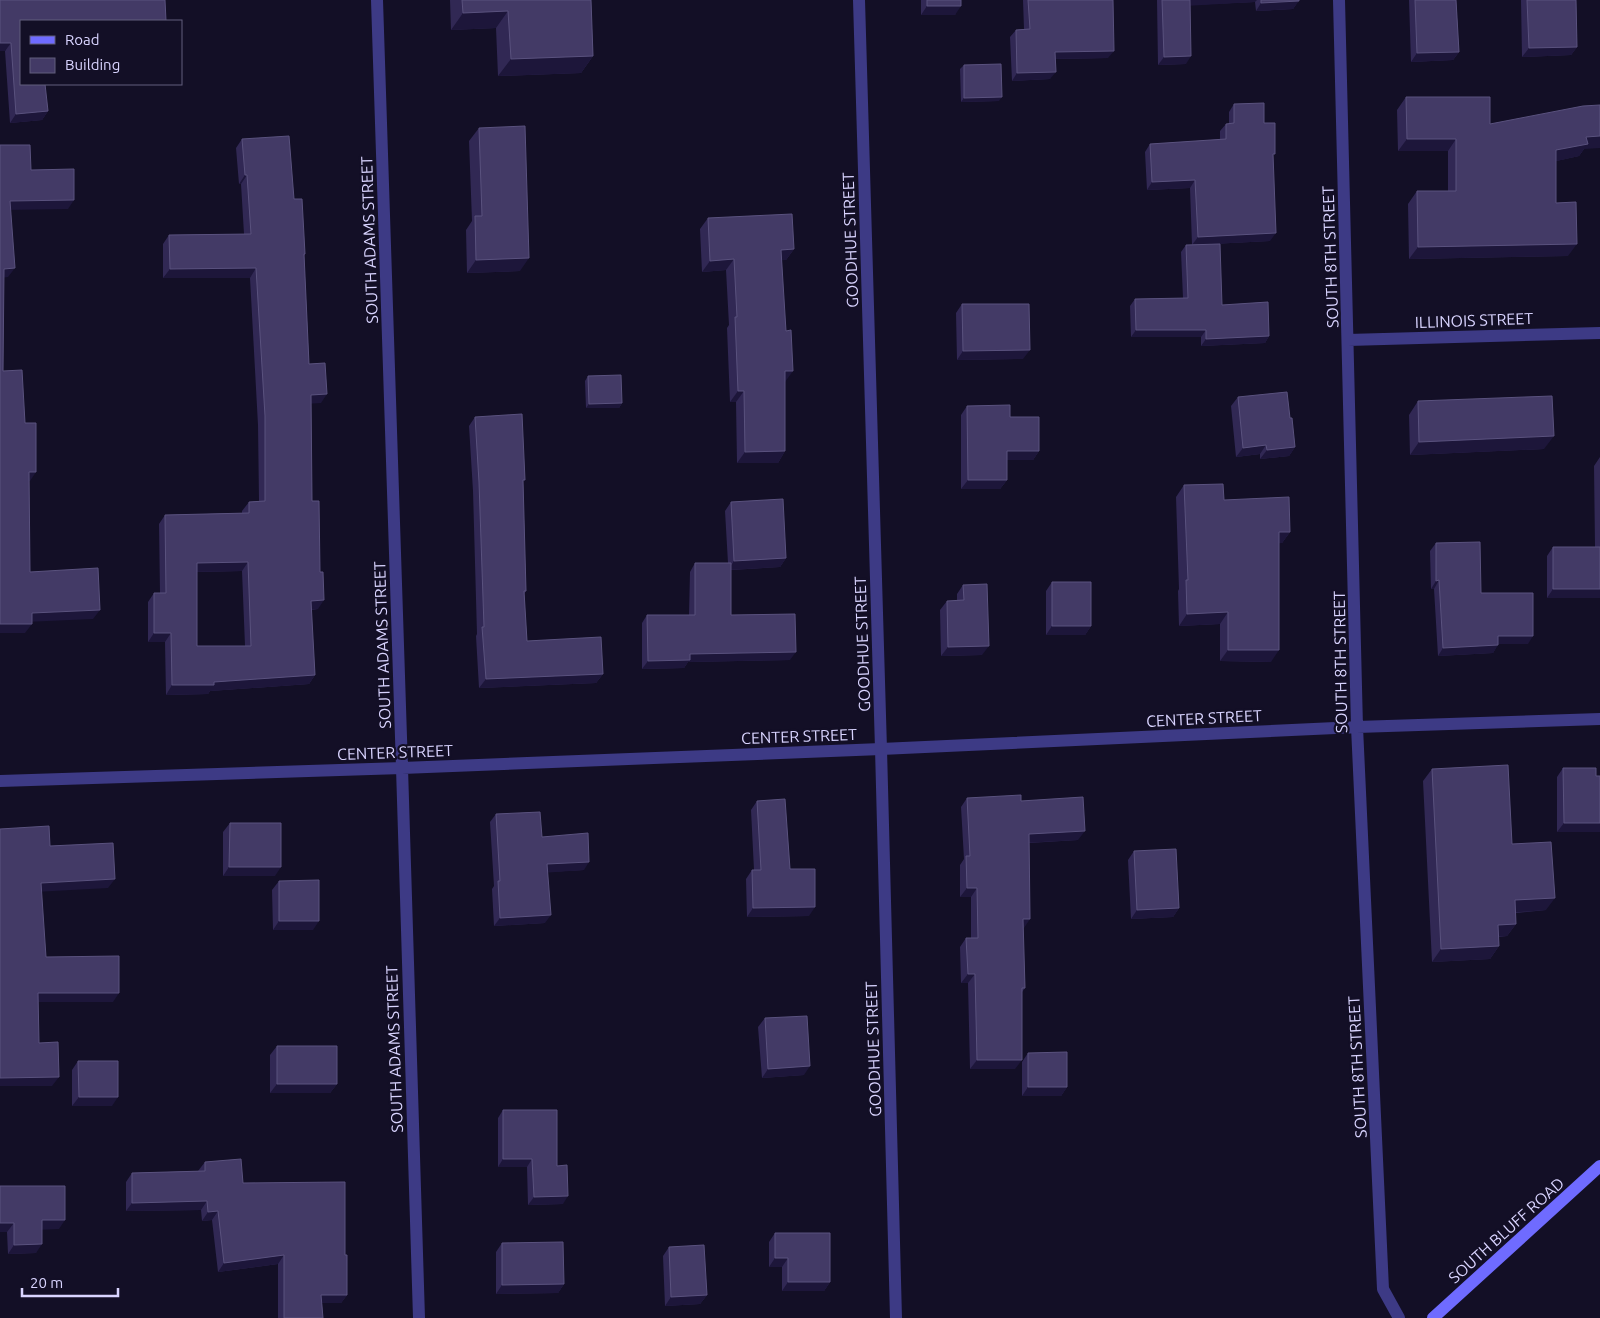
<svg xmlns="http://www.w3.org/2000/svg" width="1600" height="1318" font-family="Ubuntu,sans-serif">
<style>
.lines{fill:none;stroke-linecap:round;stroke-linejoin:round}
.street{stroke:#3d3a85;stroke-width:12}
.secondary{stroke:#6f6bff;stroke-width:12}
.wall{fill:#312854;fill-rule:evenodd}
.shaded-wall{fill:#1d163a}
.building{fill:#433a66;stroke:#5a527e;fill-rule:evenodd}
.labels{text-anchor:middle;dominant-baseline:central;stroke-width:4.5;stroke-linejoin:round;paint-order:stroke}
.street-label{font-size:16px;fill:#d9d4ff;stroke:#130f26}
</style>
<rect width="100%" height="100%" fill="#130f26"/>
<g class="lines">
<path class="street" d="M377,0L402,768L419,1318
M859,0L881,749L896,1318
M1339,0L1357,727L1383,1289L1399,1318
M1348,340L1600,333
M0,781L402,768L881,749L1357,727L1600,719"/>
<path class="secondary" d="M1433,1318L1600,1166"/>
</g>
<path class="wall" d="M450,0H591L593,56L581,73L498,76L496,28L451,30Z
M921,0H961L955,15H921Z
M1023,0H1113L1108,58L1055,59L1050,79L1012,81L1010,37L1016,30L1024,29Z
M1157,0H1299L1293,9L1256,11L1255,2L1190,5L1186,64L1158,65Z
M1409,0H1456L1459,52L1453,60L1411,62Z
M1521,0H1576L1577,47L1571,55L1522,57Z
M21,21L48,111L42,120L10,123L5,51Z
M964,65L999,101L961,102L960,69Z
M1406,97L1490,124L1584,149L1579,156L1556,161V203L1568,256L1409,259L1408,204L1417,191H1448V151H1398L1397,110Z
M1234,104L1264,123L1273,157L1270,241L1192,245L1190,188L1147,190L1145,152L1150,144L1220,140V131L1226,124H1229V112Z
M479,128L520,271L467,273L466,230L472,221L469,141Z
M242,139L294,199L305,254L304,256L309,364L321,403H311L312,501L318,609L311,610L315,675L309,684L210,691L208,694L166,695L165,642H148V602L154,593H160L159,524L165,515L242,513V511L249,502L259,501L258,425L250,278H163V244L169,235L244,234L241,184H239L236,148ZM242,571L245,646H197V572Z
M708,218L794,249L786,260H782L785,382V451L778,463H737L736,402H730L727,328L729,325L726,270L702,272L700,229Z
M1186,245L1222,305L1269,336L1265,343L1201,346V337H1131L1130,306L1135,299L1183,298L1181,252Z
M962,304L1023,359L957,360L956,313Z
M588,376L622,403L619,408H586L585,381Z
M1238,397L1290,418L1295,447L1289,456L1260,459V454L1236,457L1231,406Z
M1418,401L1544,449L1410,455L1409,415Z
M967,406L1010,417L1039,451L1033,460H1007V480L1000,489H961V415Z
M475,417L523,483L526,591L524,594L527,641L603,674L596,683L479,688L476,636L477,634L473,491L469,426Z
M1600,457V598H1547V556L1553,547H1595L1594,466Z
M1184,485L1224,500L1290,532L1282,543H1279L1271,662L1220,661V624L1179,626L1178,591L1179,589L1176,497Z
M731,502L786,558L780,567L731,570V615L790,660L688,662L684,668L642,669V623L647,615H689L690,572L695,563H728L725,511Z
M1436,543L1481,593L1528,644H1498L1493,653L1438,656L1434,589H1431L1430,551Z
M1052,582L1091,626L1085,635H1046V591Z
M963,585L982,655L941,656L940,610L947,601H957V594Z
M1563,768L1596,776H1600V832H1557V777Z
M1432,769L1512,844L1546,910L1516,913V924L1507,936L1499,937V946L1490,959L1432,962L1423,781Z
M967,798L1021,801L1078,840L1029,843L1024,928H1023L1025,988L1022,992L1015,1069H970L968,983H961L960,947L966,938H971V897H960V865L964,859L961,807Z
M757,801L790,869L809,916L747,917L746,879L752,870H754L751,810Z
M496,814L542,837L584,870L548,872L545,923L494,926L492,889L494,886L490,822Z
M230,823L275,876H223V832Z
M1134,851L1179,908L1173,917L1131,919L1128,860Z
M279,881L313,930H273L272,890Z
M765,1018L804,1075L762,1078L758,1027Z
M277,1046L337,1084L330,1093H270V1055Z
M1028,1053L1067,1087L1061,1096H1022V1062Z
M78,1061L112,1106H72V1070Z
M503,1110L557,1166L563,1204L528,1205L527,1167H498V1118Z
M205,1162L243,1183L345,1255L347,1295L341,1303H322L323,1318H278V1264L218,1272L212,1220L202,1221L201,1210L126,1211V1182L132,1173L198,1171Z
M0,1186L59,1229H42L36,1253L8,1254L7,1232Z
M775,1233L830,1282L824,1291H782V1267H769V1242Z
M502,1243L564,1284L558,1293L496,1294V1252Z
M669,1247L707,1295L700,1304L665,1306L663,1256Z"/>
<path class="shaded-wall" d="M1189,0H1257L1255,2L1185,6Z
M1299,1L1293,9L1256,11L1261,3Z
M927,6H961L955,15H921Z
M508,11L496,28L451,30L463,13Z
M0,43H11L5,51H0Z
M1577,47L1571,55L1522,57L1529,48Z
M1114,51L1108,58L1050,59L1055,52Z
M1459,52L1453,60L1411,62L1417,53Z
M593,56L581,73L498,76L511,59Z
M1191,56L1186,64L1158,65L1164,57Z
M1056,72L1050,79L1012,81L1017,73Z
M1002,97L999,101L961,102L964,98Z
M48,111L42,120L10,123L16,114Z
M1600,136V148L1584,149L1579,156L1548,163L1556,150L1586,137Z
M1407,139H1456L1448,151H1398Z
M245,175H247L241,184H239Z
M1195,180L1190,188L1147,190L1152,182Z
M74,200L68,209L4,210L10,201Z
M1276,233L1270,241L1192,245L1198,237Z
M1577,244L1568,256L1409,259L1418,247Z
M794,249L786,260L773,261L781,250Z
M529,258L520,271L467,273L476,260Z
M734,259L726,270L702,272L710,261Z
M15,268L8,277L0,278L4,269Z
M256,268L250,278H163L170,269Z
M1136,330H1206L1201,337H1131Z
M1269,336L1265,343L1201,346L1206,339Z
M1030,350L1023,359L957,360L963,351Z
M785,371H793L785,382Z
M738,391H744L736,402H730Z
M327,394L321,403L304,404L311,395Z
M622,403L619,408H586L589,404Z
M1554,436L1544,449L1410,455L1419,442Z
M1266,445L1260,454L1236,457L1243,448Z
M1295,447L1289,456L1260,459L1267,450Z
M785,451L778,463H737L745,452Z
M1007,451H1039L1033,460H1000Z
M29,472H36L30,481H23Z
M968,480H1007L1000,489H961Z
M1279,532H1290L1282,543L1271,544Z
M786,558L780,567L728,570L734,561Z
M248,562L242,571L191,572L197,563Z
M1439,580L1434,589H1431L1436,581Z
M1553,589H1600V598H1547Z
M324,600L318,609L304,610L311,601Z
M100,610L93,619L25,622L32,613Z
M1228,612L1220,624L1179,626L1187,614Z
M0,624H32L25,633H0Z
M1052,626H1091L1085,635H1046Z
M154,633H171L165,642H148Z
M1498,636H1533L1528,644H1492Z
M1498,645L1493,653L1438,656L1443,648Z
M989,646L982,655L941,656L948,647Z
M1228,650H1279L1271,662L1220,661Z
M796,652L790,660L688,662L684,668L642,669L648,661L690,654Z
M603,674L596,683L479,688L486,679Z
M315,675L309,684L210,691L208,694L166,695L172,685L214,682Z
M1564,823H1600V832H1557Z
M1085,831L1078,840L1023,843L1029,834Z
M589,862L584,870L542,873L547,864Z
M229,867H281L275,876H223Z
M115,879L108,888L35,892L41,883Z
M967,888H977L971,897H960Z
M1555,898L1546,910L1506,913L1515,900Z
M815,907L809,916L747,917L753,908Z
M1179,908L1173,917L1131,919L1137,910Z
M551,915L545,923L494,926L500,918Z
M1023,919H1030L1024,928H1017Z
M279,921H319L313,930H273Z
M1516,924L1507,936L1489,937L1498,925Z
M1499,946L1490,959L1432,962L1441,949Z
M968,974H975L968,983H961Z
M38,993H119L113,1002H32Z
M977,1060H1022L1015,1069H970Z
M810,1066L804,1075L762,1078L768,1069Z
M59,1077L52,1086H0V1078Z
M277,1084H337L330,1093H270Z
M1028,1087H1067L1061,1096H1022Z
M79,1097H118L112,1106H72Z
M503,1159H532L527,1167H498Z
M568,1196L563,1204L528,1205L534,1197Z
M207,1201L201,1210L126,1211L132,1203Z
M218,1211L212,1220L202,1221L208,1212Z
M42,1220H65L59,1229L36,1230Z
M0,1223H14L7,1232H0Z
M42,1244L36,1253L8,1254L14,1245Z
M284,1255L278,1264L218,1272L224,1263Z
M775,1258H788L782,1267H769Z
M788,1282H830L824,1291H782Z
M564,1284L558,1293L496,1294L502,1285Z
M321,1295H347L341,1303H315Z
M707,1295L700,1304L665,1306L671,1297Z"/>
<path class="building" d="M0,0H165L166,21H21V84H45L48,111L16,114L11,43H0Z
M462,0H591L593,56L511,59L508,11L463,13Z
M927,0H961V6H927Z
M1028,0H1113L1114,51L1055,52L1056,72L1017,73L1016,30L1030,29Z
M1162,0H1190L1191,56L1164,57Z
M1261,0H1299V1L1261,3Z
M1415,0H1456L1459,52L1417,53Z
M1527,0H1576L1577,47L1529,48Z
M1001,64L1002,97L964,98V65Z
M1406,97H1490V124L1583,106L1600,105V136L1586,137L1588,144L1556,150V203L1576,202L1577,244L1418,247L1417,191H1456V139H1407Z
M1264,103V123H1275V154H1273L1276,233L1198,237L1195,180L1152,182L1150,144L1226,139V124L1234,123V104Z
M525,126L529,258L476,260L475,216H482L479,128Z
M289,136L294,199H302L305,254H304L309,364L325,363L327,394L311,395L312,501H319L320,572H323L324,600L311,601L315,675L214,682V685H172L171,633H154V593H166L165,515L249,513V502L265,501V416L256,268L170,269L169,235L251,234L247,175H245L242,139ZM248,562L251,646H197V563Z
M0,145H30L31,170L74,169V200L10,201L15,268L4,269L3,371L22,370L25,423H36V472H29L30,572L98,568L100,610L32,613V624H0Z
M792,214L794,249L781,250L786,331L791,330L793,371H785V451L745,452L744,391H738L735,317H737L734,259L710,261L708,218Z
M1220,244L1222,305L1268,302L1269,336L1206,339V330H1136L1135,299L1188,298L1186,245Z
M962,304H1029L1030,350L963,351Z
M621,375L622,403L589,404L588,376Z
M1287,392L1290,418H1292L1295,447L1267,450L1266,445L1243,448L1238,397Z
M1552,396L1554,436L1419,442L1418,401Z
M1010,405V417H1039V451H1007V480H968L967,406Z
M522,414L525,480H523L526,591H524L527,641L601,637L603,674L486,679L482,627H484L479,482L475,417Z
M1223,484L1224,500L1289,497L1290,532H1279V650H1228V612L1187,614L1186,580H1188L1184,485Z
M783,499L786,558L734,561L731,502Z
M1480,542L1481,593H1533V636H1498V645L1443,648L1439,580L1436,581V543Z
M1553,547H1600V589H1553Z
M695,563H731V615L795,614L796,652L690,654V660L648,661L647,615H695Z
M1052,582H1091V626H1052Z
M987,584L989,646L948,647L947,601L964,600L963,585Z
M1508,765L1512,844L1551,842L1555,898L1515,900L1516,924L1498,925L1499,946L1441,949L1432,769Z
M1563,768H1596V776H1600V823H1564Z
M1021,795V801L1083,797L1085,831L1029,834L1030,919H1023L1025,988H1022V1060H977L975,974H968L966,938H978L977,888H967L966,856H970L967,798Z
M785,799L790,869H815V907L753,908L752,870H761L757,801Z
M540,812L542,837L588,833L589,862L547,864L551,915L500,918L498,881H500L496,814Z
M230,823H281V867H229Z
M49,826L50,846L113,843L115,879L41,883L46,957L119,956V993H38L39,1043L58,1042L59,1077L0,1078V829Z
M1176,849L1179,908L1137,910L1134,851Z
M319,880V921H279V881Z
M807,1016L810,1066L768,1069L765,1018Z
M277,1046H337V1084H277Z
M1067,1052V1087H1028V1053Z
M78,1061H118V1097H79Z
M503,1110H557V1166L567,1165L568,1196L534,1197L532,1159H503Z
M241,1159L243,1183L345,1182V1255H347V1295H321L323,1318H284V1255L224,1263L218,1211L208,1212L207,1201L132,1203V1173L205,1171V1162Z
M0,1186H65V1220H42V1244L14,1245V1223H0Z
M775,1233H830V1282H788V1258H775Z
M563,1242L564,1284L502,1285V1243Z
M704,1245L707,1295L671,1297L669,1247Z"/>
<g class="labels">
<g class="street-label">
<text transform="translate(369 240) rotate(-92)">SOUTH ADAMS STREET</text>
<text transform="translate(850 240) rotate(-92)">GOODHUE STREET</text>
<text transform="translate(1330 257) rotate(-92)">SOUTH 8TH STREET</text>
<text transform="translate(1474 320) rotate(-2)">ILLINOIS STREET</text>
<text transform="translate(862 644) rotate(-92)">GOODHUE STREET</text>
<text transform="translate(382 645) rotate(-92)">SOUTH ADAMS STREET</text>
<text transform="translate(1340 662) rotate(-91)">SOUTH 8TH STREET</text>
<text transform="translate(1204 718) rotate(-3)">CENTER STREET</text>
<text transform="translate(799 736) rotate(-2)">CENTER STREET</text>
<text transform="translate(395 752) rotate(-2)">CENTER STREET</text>
<text transform="translate(394 1049) rotate(-92)">SOUTH ADAMS STREET</text>
<text transform="translate(873 1049) rotate(-92)">GOODHUE STREET</text>
<text transform="translate(1357 1067) rotate(-93)">SOUTH 8TH STREET</text>
<text transform="translate(1506 1230) rotate(-42)">SOUTH BLUFF ROAD</text>
</g>
</g>
<rect x="20" y="20" width="162" height="65" fill="#130f26" stroke="#625e7d"/>
<rect x="30" y="36" width="25" height="8" fill="#6f6bff" stroke="#625e7d"/>
<text x="65" y="45" font-size="15" fill="#d9d4ff">Road</text>
<rect x="30" y="58" width="25" height="15" fill="#433a66" stroke="#625e7d"/>
<text x="65" y="70" font-size="15" fill="#d9d4ff">Building</text>
<path d="M22 1288v8h96v-8" fill="none" stroke="#d9d4ff" stroke-width="2.5"/>
<text x="30" y="1288" font-size="15" fill="#d9d4ff" stroke="#130f26" stroke-width="4" paint-order="stroke">20 m</text>
</svg>
